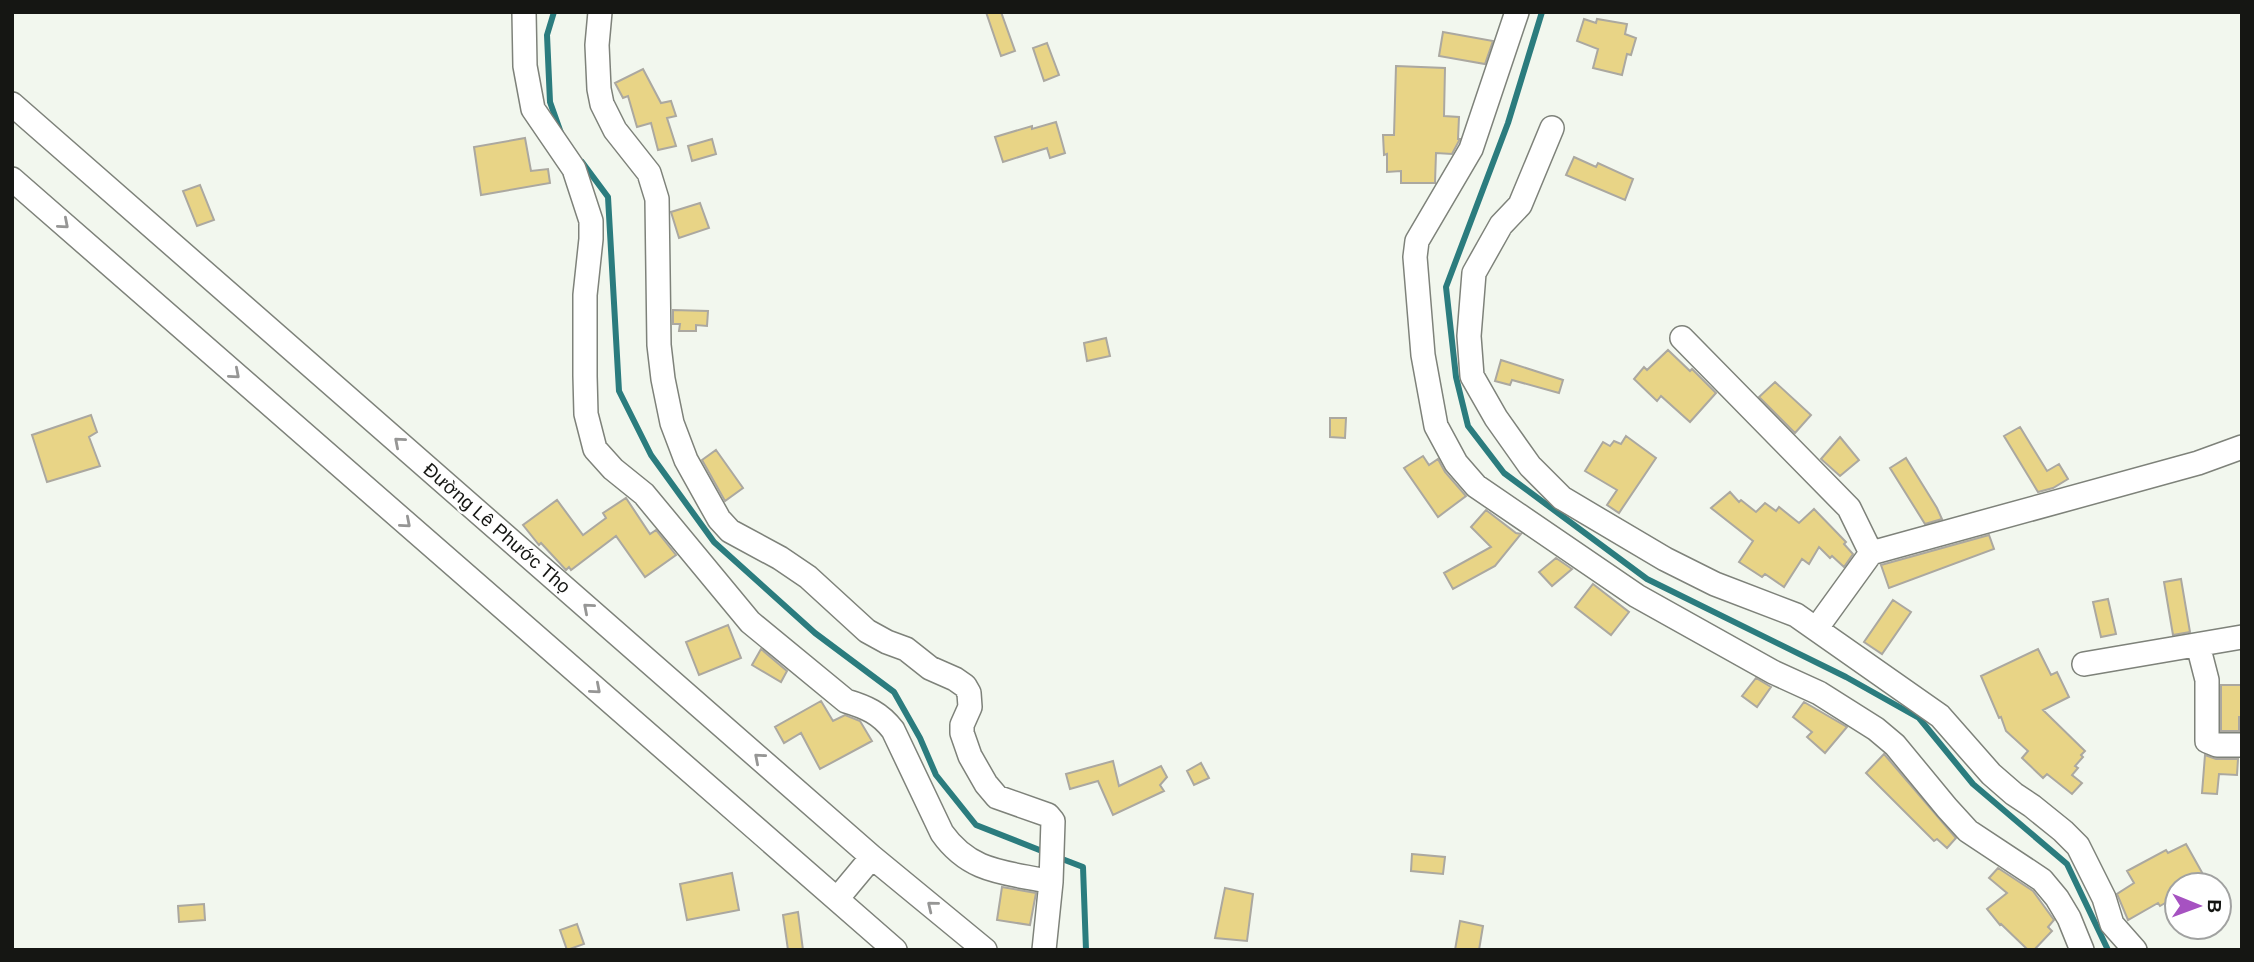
<svg xmlns="http://www.w3.org/2000/svg" width="2254" height="962" font-family="Arial,sans-serif">
<style>
.lines{fill:none;stroke-linecap:round;stroke-linejoin:round}
.stream{stroke:#2b7c7e;stroke-width:6}
.building{fill:#e8d486;stroke:#aba8a0;stroke-width:2}
.minor-casing{stroke:#7e827a;stroke-width:26}
.minor{stroke:#fff;stroke-width:23}
.oneway{stroke:#969695}
.labels{text-anchor:middle;dominant-baseline:central;stroke-width:5;stroke-linejoin:round;paint-order:stroke}
.street-label{font-size:19px;fill:#151613;stroke:#fff}
</style>
<rect width="100%" height="100%" fill="#f2f7ee"/>
<g class="lines">
<path class="stream" d="M554,12L547,35L550,102L561,133
M1542,12L1508,123L1446,287L1456,377L1468,426L1504,473L1647,579L1846,677L1919,718L1973,784L2067,864L2108,950
M582,162L608,197L619,391L651,455L714,542L815,633L894,692L920,738L936,775L976,825L1047,853
M1057,857L1083,867L1086,950"/>
</g>
<path class="building" d="M986,12H1001L1015,51L1001,56Z
M1584,19L1596,23L1597,19L1627,24L1625,34L1636,38L1631,55L1627,54L1622,75L1593,68L1598,49L1577,41Z
M1443,32L1493,41L1485,64L1439,56Z
M1047,43L1059,75L1044,81L1033,48Z
M1396,66L1445,68L1444,116L1459,117L1458,139H1460L1452,154L1436,153L1435,183H1401V171L1387,172V154L1384,155L1383,135H1394Z
M643,69L661,103L671,101L676,116L667,118L676,146L658,150L651,123L637,127L628,96L623,98L615,83Z
M1056,122L1065,153L1050,158L1047,148L1003,162L995,137L1032,126V129Z
M525,138L531,171L548,169L550,183L481,195L474,147Z
M712,139L716,154L692,161L688,146Z
M1574,157L1596,167L1598,163L1633,179L1625,200L1566,175Z
M200,185L214,220L197,226L183,191Z
M700,203L709,228L679,238L671,212Z
M673,310L708,311L707,326L696,325V331H679L680,324H673Z
M1106,338L1110,356L1087,361L1084,343Z
M1668,350L1690,371L1692,369L1716,393L1690,422L1661,396L1657,401L1634,379L1644,367L1647,370Z
M1501,360L1563,380L1559,393L1512,380L1510,385L1495,381Z
M1775,382L1811,415L1795,433L1759,397Z
M91,415L97,432L89,437L100,466L47,482L32,435Z
M1330,418H1346L1345,438L1330,437Z
M2020,427L2047,471L2059,464L2068,479L2053,488L2038,492L2004,436Z
M1626,436L1656,458L1619,513L1607,505L1617,490L1585,471L1603,442L1610,446L1614,441L1621,444Z
M1840,437L1859,460L1840,476L1821,459Z
M716,450L743,488L725,501L702,460Z
M1423,456L1429,465L1438,459L1445,472L1466,496L1438,517L1404,468Z
M1906,458L1937,508L1942,519L1925,524L1890,468Z
M1730,492L1739,502L1741,500L1756,512L1765,503L1776,511L1779,507L1799,523L1814,509L1846,542L1844,544L1853,554L1844,567L1832,556L1830,558L1819,547L1809,564L1802,559L1784,587L1765,574L1762,577L1739,562L1753,541L1711,508Z
M626,498L650,534L656,530L676,555L645,577L616,536L571,570L569,567L566,570L541,543L539,545L523,525L557,500L583,535L606,518L603,513Z
M1486,510L1516,533L1521,534L1495,566L1453,589L1444,573L1491,547L1471,527Z
M1989,535L1994,549L1889,588L1881,565Z
M1556,558L1572,569L1552,586L1539,572Z
M2181,579L2190,632L2173,635L2164,582Z
M1593,584L1629,612L1611,635L1575,607Z
M2108,599L2116,634L2101,637L2093,602Z
M1893,600L1911,612L1882,654L1864,642Z
M728,625L741,658L699,675L686,642Z
M761,649L787,671L781,682L752,665Z
M2038,649L2051,675L2057,672L2069,697L2043,710L2085,751L2081,755L2083,757L2075,766L2078,768L2072,775L2082,783L2072,794L2047,774L2043,778L2022,758L2028,751L2006,731L2001,717L1999,718L1981,676Z
M1756,678L1771,687L1757,707L1742,696Z
M2221,685H2242V717H2239V731H2221Z
M821,701L833,721L845,715L860,721L872,741L820,769L801,733L784,743L775,727Z
M1804,702L1847,727L1825,753L1807,737L1812,732L1793,717Z
M1884,754L1956,838L1947,848L1937,839L1934,841L1866,773Z
M2205,755L2216,759H2238L2237,775L2219,774L2217,794L2202,793Z
M1113,761L1119,786L1161,766L1167,777L1160,785L1164,791L1113,815L1098,781L1070,789L1066,774Z
M1201,763L1209,778L1194,785L1187,771Z
M2186,844L2204,876L2197,879L2200,885H2177V896L2160,906L2158,903L2128,920L2117,894L2134,883L2127,871L2166,850L2168,853Z
M1412,854L1445,857L1443,874L1411,871Z
M1998,868L2033,891L2054,920L2048,927L2052,931L2034,950H2028L2001,924L2000,925L1987,909L2007,893L1989,878Z
M732,873L739,910L687,920L680,884Z
M1002,887L1036,893L1030,925L997,920Z
M1225,888L1253,894L1247,941L1215,938Z
M204,904L205,920L179,922L178,906Z
M798,912L803,950H788L783,915Z
M1460,921L1483,926L1479,950H1455Z
M577,924L584,944L567,950L560,930Z"/>
<g class="lines">
<defs>
<path id="minor" d="M524,12L525,66L533,109L574,169L591,221V239L585,295V376L586,414L595,449L613,469L644,494L750,622L846,701C866,707 880,713 893,730L942,833C971,874 1007,872 1051,882
M600,12L597,45L599,89L602,104L615,130L649,173L657,199L659,345L663,379L672,423L686,460L719,519L730,531L780,558L808,577L867,631L887,642L906,649L930,668L955,679L965,686L969,693L970,707L962,725V733L970,756L986,784L997,797L1048,815L1053,821L1051,882L1044,950
M1517,12L1471,149L1417,241L1415,257L1423,355L1436,426L1456,463L1476,486L1637,596L1773,672L1819,693L1876,729L1895,745L1947,808L1968,831L2042,880L2057,898L2069,918L2082,950
M12,104L872,857L985,950
M1552,128L1520,205L1501,225L1474,273L1469,336L1472,376L1496,418L1530,466L1562,498L1665,559L1715,584L1796,615L1940,716L1991,774L2014,794L2032,806L2063,831L2078,846L2104,898L2112,924L2135,950
M12,179L895,950
M1682,338L1849,508L1871,553L2198,463L2242,447
M1816,629L1871,553
M2198,645L2207,680V741L2217,745H2242
M2084,664L2242,637
M837,899L872,857"/>
</defs>
<use href="#minor" class="minor-casing"/>
<use href="#minor" class="minor"/>
</g>
<defs><path id="oneway-chevron" d="M-2-3.5L2.5 0L-2 3.5" fill="none" stroke-width="1.6" stroke-linecap="round" stroke-linejoin="round" transform="scale(1.75)"/></defs>
<g class="oneway">
<use href="#oneway-chevron" transform="translate(64 224) rotate(41)"/>
<use href="#oneway-chevron" transform="translate(235 374) rotate(41)"/>
<use href="#oneway-chevron" transform="translate(399 442) rotate(-139)"/>
<use href="#oneway-chevron" transform="translate(406 523) rotate(41)"/>
<use href="#oneway-chevron" transform="translate(588 608) rotate(-139)"/>
<use href="#oneway-chevron" transform="translate(596 689) rotate(41)"/>
<use href="#oneway-chevron" transform="translate(759 758) rotate(-139)"/>
<use href="#oneway-chevron" transform="translate(932 906) rotate(-141)"/>
</g>
<g class="labels">
<g class="street-label">
<text transform="translate(497 528) rotate(41)">Đường Lê Phước Thọ</text>
</g>
</g>
<rect width="2254" height="962" fill="none" stroke="#151613" stroke-width="28"/>
<g transform="translate(2198 906) rotate(91)"><circle r="33" fill="#ffffff" stroke="#a1a2a1" stroke-width="2"/>
<path d="M0-5L12 26L0 18L-12 26Z" fill="#a652c1"/>
<text y="-10" font-size="19" font-weight="bold" text-anchor="middle" fill="#151613">B</text>
</g>
</svg>
